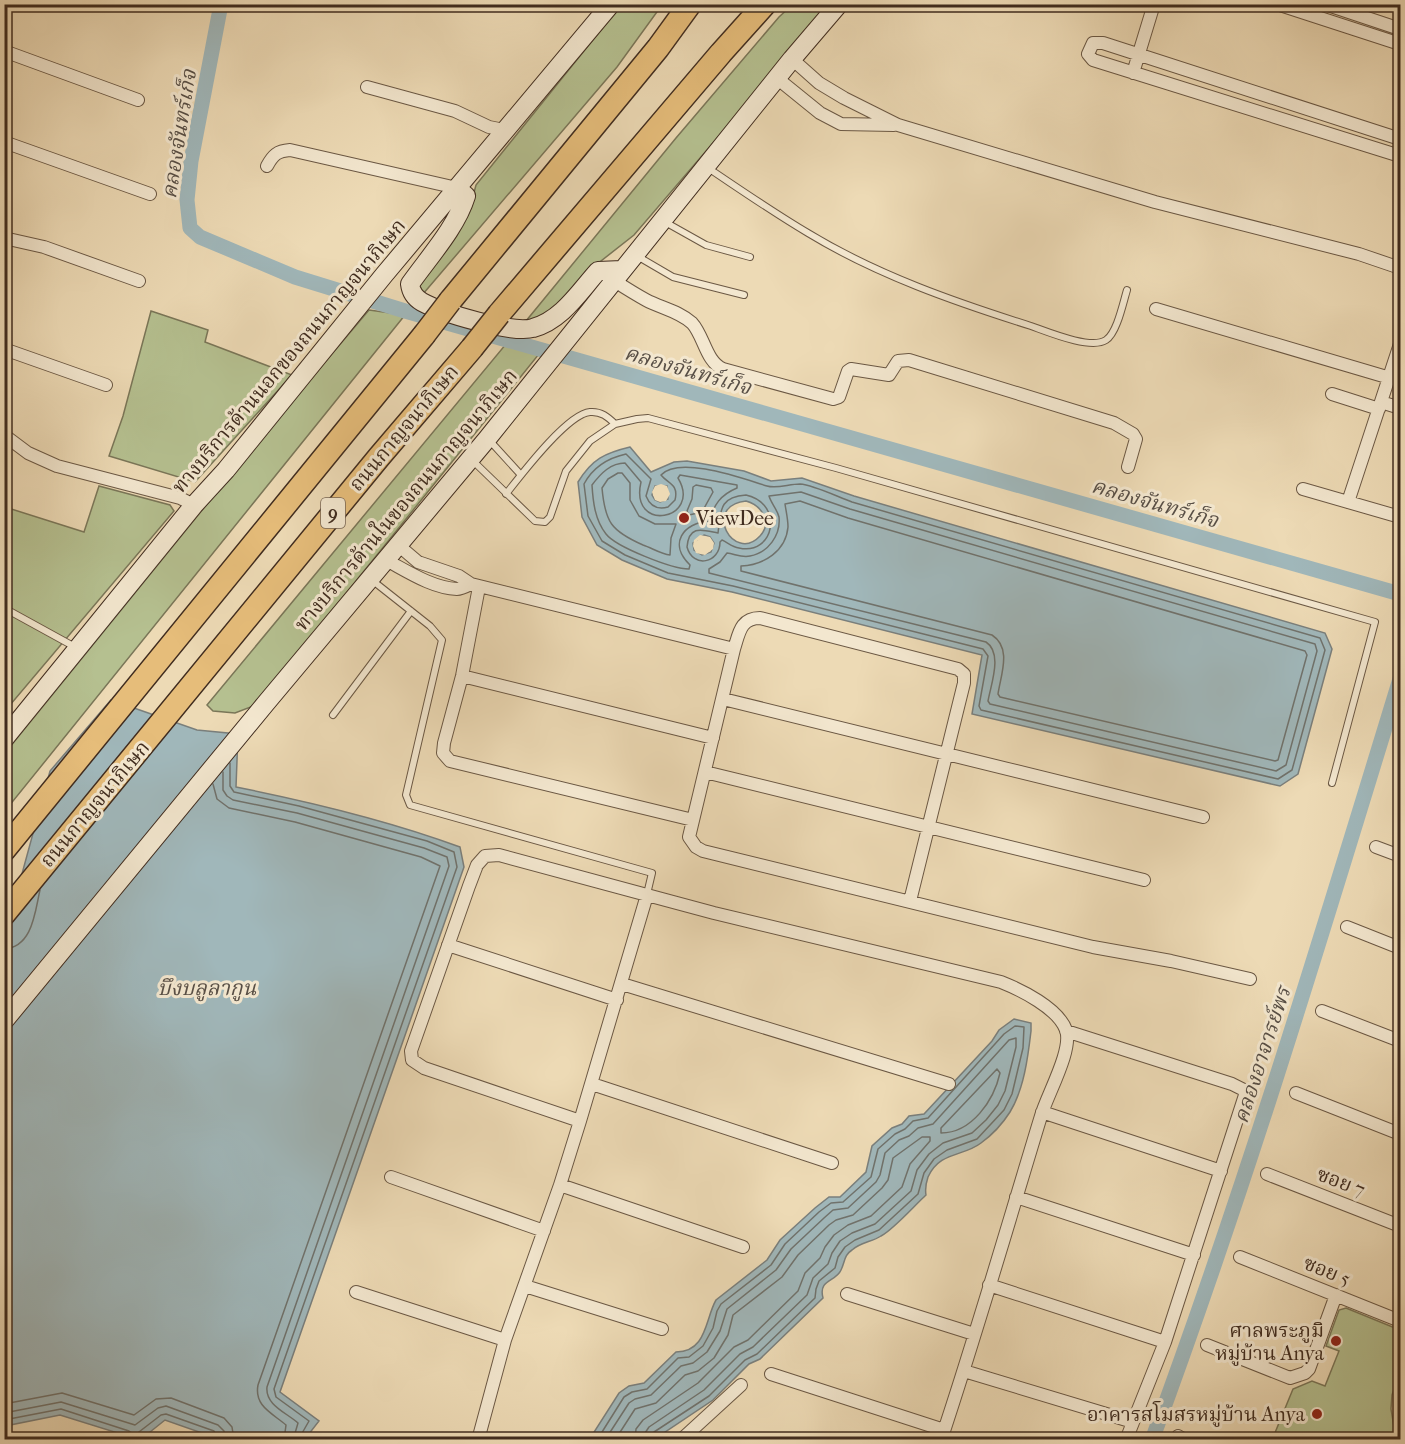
<svg xmlns="http://www.w3.org/2000/svg" width="1405" height="1444" font-family="'IM FELL French Canon','Noto Serif Thai',serif">
<style>
.green{fill:#b5c090;stroke:#7a7658;stroke-width:1.5}
.water{fill:#a0b7ba;stroke:#7a7f7c;stroke-width:1.5;fill-rule:evenodd}
.pier{fill:#eddab5;fill-rule:evenodd}
.lines{fill:none;stroke-linecap:round;stroke-linejoin:round}
.shore{stroke:#70726c;stroke-width:1.5}
.canal{stroke:#a0b7ba;stroke-width:15}
.service-casing{stroke:#6b5844;stroke-width:8}
.minor-casing{stroke:#6b5844;stroke-width:14}
.secondary-casing{stroke:#402c1f;stroke-width:20}
.motorway-casing{stroke:#402c1f;stroke-width:25}
.service{stroke:#f3e7cf;stroke-width:6}
.minor{stroke:#f3e7cf;stroke-width:12}
.secondary{stroke:#f3e7cf;stroke-width:18}
.motorway{stroke:#e6bd7a;stroke-width:22}
.motorway-bridge-casing{stroke:#402c1f;stroke-width:25;stroke-linecap:butt}
.motorway-bridge{stroke:#e6bd7a;stroke-width:22}
.poi-dot{fill:#8f2418;stroke:#f3e7cf;stroke-width:2}
.labels{text-anchor:middle;dominant-baseline:central;stroke-width:6;stroke-linejoin:round;paint-order:stroke}
.shield{fill:#f3e7cf;stroke:#766454;stroke-width:1.5}
.shield-label{font-size:18px;font-weight:bold;fill:#402c1f}
.street-label{font-size:20px;fill:#402c1f;stroke:#f3e7cf}
.poi-label{font-size:20px;fill:#402c1f;stroke:#f3e7cf;text-anchor:end}
.water-label{font-size:21px;font-style:italic;fill:#584f46;stroke:#f3e7cf}
</style>
<rect width="100%" height="100%" fill="#eddab5"/>
<filter id="stains"><feTurbulence type="fractalNoise" baseFrequency=".00333" numOctaves="4"/><feColorMatrix values="0 0 0 0 .2 0 0 0 0 .09 0 0 0 0 .02 0 0 0 .5 -.17"/></filter>
<radialGradient id="worn" r=".72"><stop offset=".6" stop-color="#630" stop-opacity="0"/><stop offset="1" stop-color="#630" stop-opacity=".3"/></radialGradient>
<path class="green" d="M621,5H662L617,67L423,294L417,290L471,204L476,185Z
M792,5H827L743,108L634,235L587,272L549,317L526,321L676,138L779,17Z
M369,310L405,315L5,811V753L255,445Z
M151,311L208,330L205,342L292,375L195,482L109,456L123,416Z
M506,344L539,354L256,705L235,713L213,711L207,705Z
M99,486L170,505L174,511L5,711V507L84,532Z
M1346,1308L1400,1330V1373L1392,1395L1391,1409L1396,1439L1272,1440L1293,1389L1312,1381L1325,1386L1339,1351L1326,1346L1339,1310Z"/>
<path class="water" d="M630,447L651,472L674,462L687,461L744,471L771,481L802,478L854,496L1325,633L1332,649L1298,774L1280,786L972,714L982,655L732,592L667,579L622,560L597,545L582,517L578,482C592,459 605,453 630,447ZM655,486H667L668,499L660,502L655,500L652,495ZM746,501C761,505 773,522 760,536C734,564 701,506 746,501ZM704,535L710,537L714,543L711,552L702,555L694,550L693,543Z
M111,700L197,730L238,734L236,787C311,802 387,820 460,847L464,867L280,1392L319,1421L305,1439H219L165,1420L140,1440L60,1415L5,1426V936L50,771Z
M1014,1019L1031,1023V1031C1028,1057 1024,1089 1010,1112C1003,1123 992,1135 981,1143C963,1157 940,1151 928,1177C926,1183 925,1189 926,1195C915,1205 893,1230 881,1236C872,1242 861,1242 852,1250C844,1255 845,1262 841,1270C836,1282 818,1279 823,1298L760,1359L749,1364L713,1400L659,1436L652,1440H589L619,1393L629,1386L644,1383L676,1352C707,1352 705,1319 716,1300L767,1260L780,1240L815,1208L829,1197H840L866,1172L872,1146L892,1128L902,1124L909,1116L924,1114L992,1041L999,1030Z"/>
<path class="pier" d="M661,484L667,486L670,494L666,501L660,502L655,500L652,492L655,486Z
M700,535L710,537L714,543L713,549L705,555L696,553L693,546L694,540ZM703,538L708,540L711,544L710,548L705,552L698,550L696,546L697,541Z"/>
<g class="lines">
<path class="shore" d="M626,454L651,479L646,496C650,506 657,510 668,507L675,500C679,484 668,484 661,475C679,455 744,479 767,486C777,489 789,484 800,484C814,485 838,497 852,502L1320,638L1325,650L1292,770L1278,779L981,710L979,706L988,656L983,649L733,586L668,573L625,555L602,541L588,516L584,484C593,467 608,458 626,454Z
M625,463L641,482C629,534 703,520 678,478L680,475L737,485V488C720,495 714,505 709,521C683,523 668,544 690,565L689,569C672,569 616,547 606,534C595,520 593,502 592,485C601,473 611,463 625,463Z
M618,473H622L630,483V500L639,516L655,524H676L671,538L670,555C661,554 652,548 643,545C611,531 605,522 602,488L608,479Z
M696,485L711,488L713,492L702,512L689,515L687,511L692,499L693,487Z
M801,492L850,509L1315,644L1317,651L1286,765L1276,771L990,704L988,701C991,684 1003,653 986,642L709,573V569L720,562L727,553C735,554 742,558 750,556C768,553 781,535 779,517C777,509 771,503 769,496Z
M746,495C785,504 774,556 739,548C732,547 727,542 722,540L720,542C720,563 693,569 687,547C689,524 703,530 718,533C721,512 718,497 746,495Z
M800,501L848,518L1305,651L1307,655L1278,760L1275,761L1000,697L998,694C1001,674 1012,648 992,635L741,571V566C764,565 786,551 788,527C788,519 786,511 785,504Z
M230,763V786L234,792L299,806L427,841L454,852L457,867L274,1389L276,1397L309,1421L301,1435L300,1440
M223,772V790L227,796L233,800L297,813L424,848L447,857L449,866L267,1387C265,1405 287,1413 298,1423L293,1440
M213,784L217,799L229,808L295,822L421,857L440,866L258,1385C254,1406 272,1413 286,1425L284,1440
M4,949C33,947 35,911 40,890
M997,1069L1000,1073C994,1100 972,1133 941,1133V1128Z
M4,1404L62,1393L134,1415L156,1399L171,1398L224,1418L232,1427L234,1440
M4,1413L61,1402L135,1425L158,1408L166,1406L218,1425L224,1431L225,1440
M4,1420L61,1409L129,1431L135,1435L161,1415L166,1414L214,1431L218,1440
M597,1440L624,1397L632,1392L647,1389L678,1358L689,1357L703,1346L713,1328L717,1311L721,1304L771,1265L785,1244L819,1212L831,1203L843,1202L871,1177L878,1149L895,1134L905,1129L913,1121L928,1118L1004,1034L1015,1026L1024,1027L1023,1048L1012,1094L1004,1110L977,1139L947,1150L934,1159L924,1173L918,1194L879,1230L855,1240L845,1247L838,1257L835,1268L819,1281L816,1289L815,1298L757,1354L745,1360L709,1396L654,1432L651,1440
M605,1440L629,1403L635,1399L651,1395L681,1366L693,1363L707,1352L720,1331L727,1309L776,1270L791,1249L824,1218L833,1210L848,1208L876,1182L880,1175L885,1153L899,1140L909,1136L918,1128L933,1124L1009,1040L1016,1038V1047L1005,1091L998,1105L986,1120L972,1133L943,1143L929,1154L917,1170L911,1191L875,1224L852,1233L840,1241L832,1253L828,1264L813,1278L807,1295L753,1347L740,1354L704,1390L649,1427L645,1433L644,1440
M615,1440L635,1409L656,1403L685,1375L698,1371L714,1358L728,1335L733,1315L782,1277L798,1255L829,1225L836,1220L853,1215L882,1188L888,1180L893,1158L922,1137H930V1141L910,1164L902,1187L871,1216L848,1225L834,1235L825,1247L820,1258L805,1273L798,1291L748,1340L734,1347L698,1383L643,1420L636,1429L635,1440"/>
<path class="canal" d="M221,4L191,161L187,200L190,228L200,237L295,277L405,311L1400,594
M1152,1440C1245,1189 1322,934 1400,679"/>
<defs>
<path id="service" d="M708,168C741,190 774,213 808,233C877,275 955,302 1031,326C1048,332 1091,350 1106,340C1117,333 1123,303 1127,290
M665,222L706,245L750,257
M637,256L673,277L744,295
M490,441L521,475
M472,460L535,521L545,522L550,517L566,471L590,441L615,424L637,419L648,418L836,468L1375,622L1332,783
M506,494C521,475 567,414 590,412C601,411 608,417 615,424
M373,581L430,626L442,640L406,795L410,805L652,873L647,894
M4,608L75,647
M333,715L411,611"/>
<path id="minor" d="M1277,4L1400,44
M1325,4L1400,29
M4,51L138,100
M792,59L819,83L844,98L898,125L1155,202L1359,254L1400,268
M1133,73L1154,4
M778,79L820,113L841,124L894,125
M367,87L455,111L489,127L504,130
M1400,139L1103,43H1093L1088,54L1093,60L1400,156
M4,142L150,194
M267,166C273,155 277,151 290,150L457,188
M4,238L44,247L139,281
M613,280C624,287 635,294 646,300C661,308 679,311 692,323C704,336 706,362 723,369L833,399L839,397L848,371L851,369L889,375L898,361L909,360L1114,423L1133,434L1136,439L1128,467
M1156,309L1390,378
M4,314V335
M4,349L106,385
M1332,394L1379,409
M1381,402L1400,408
M4,435L28,453L57,466L180,498L194,505
M1303,489L1400,517
M1348,502L1400,344
M398,545L418,562L459,576L471,584L734,649
M386,560C407,571 432,588 457,589C461,589 467,586 471,584
M479,587L462,676L444,743L443,753L450,761L693,820
M462,676L713,738
M723,699L1203,817
M705,772L1144,880
M1376,847L1400,856
M910,901L964,683V674L958,669L760,618C740,618 739,634 734,649L689,837L696,847L703,851L1093,947L1171,961L1250,979
M1347,927L1400,948
M448,945L617,1000
M622,984L949,1084
M1322,1011L1400,1041
M1066,1031L1232,1084L1244,1090L1245,1095L1165,1342L1126,1440
M592,1084L832,1163
M1296,1093L1400,1134
M1042,1112L1221,1171
M580,1121L424,1068L412,1060L411,1051L469,886L477,865L485,856L499,855L647,895
M1267,1174L1400,1226
M391,1177L544,1231
M560,1185L743,1247
M1016,1197L1194,1255
M1240,1257L1400,1321
M989,1285L1165,1342
M525,1286L662,1329
M356,1292L505,1340
M847,1294L974,1334
M1207,1345L1290,1378L1305,1373L1309,1369L1336,1295
M964,1371L1133,1422
M771,1374L944,1430
M1178,1436L1185,1440
M478,1440L505,1340L560,1185L580,1121L647,895L714,913L1001,982C1021,990 1058,1008 1066,1030C1073,1050 1047,1095 1041,1116C1008,1224 977,1332 941,1440
M681,1440L741,1385"/>
<path id="secondary" d="M457,188L466,196C456,228 429,257 410,284C411,292 415,298 422,302C442,313 513,334 533,328C562,320 579,292 598,271L622,270
M4,739L194,505L226,470L384,275L611,4
M4,1021L266,703L487,439L792,59L839,4"/>
<path id="motorway" d="M450,301L658,48L690,4
M499,314L721,53L765,4
M4,850L424,335
M4,914L379,457L472,348"/>
</defs>
<use href="#service" class="service-casing"/>
<use href="#minor" class="minor-casing"/>
<use href="#secondary" class="secondary-casing"/>
<use href="#motorway" class="motorway-casing"/>
<use href="#service" class="service"/>
<use href="#minor" class="minor"/>
<use href="#secondary" class="secondary"/>
<use href="#motorway" class="motorway"/>
<defs>
<path id="motorway-bridge" d="M424,335L450,301
M472,348L499,314"/>
</defs>
<use href="#motorway-bridge" class="motorway-bridge-casing"/>
<use href="#motorway-bridge" class="motorway-bridge"/>
</g>
<g class="poi-dot">
<circle cx="684" cy="518" r="6"/>
<circle cx="1336" cy="1341" r="6"/>
<circle cx="1317" cy="1414" r="6"/>
</g>
<g class="labels">
<rect class="shield" x="321" y="498" width="24" height="30" rx="4.5"/>
<g class="shield-label">
<text x="333" y="513">9</text>
</g>
<g class="street-label">
<text transform="translate(289 356) rotate(-50)">ทางบริการด้านนอกของถนนกาญจนาภิเษก</text>
<text transform="translate(404 428) rotate(-50)">ถนนกาญจนาภิเษก</text>
<text transform="translate(406 500) rotate(-50)">ทางบริการด้านในของถนนกาญจนาภิเษก</text>
<text transform="translate(95 804) rotate(-50)">ถนนกาญจนาภิเษก</text>
<text transform="translate(1341 1182) rotate(21)">ซอย 7</text>
<text transform="translate(1327 1271) rotate(22)">ซอย 5</text>
</g>
<g class="poi-label">
<text x="696" y="518" text-anchor="start">ViewDee</text>
<text x="1324" y="1330">ศาลพระภูมิ<tspan x="1324" dy="23">หมู่บ้าน Anya</tspan></text>
<text x="1305" y="1414">อาคารสโมสรหมู่บ้าน Anya</text>
</g>
<g class="water-label">
<text transform="translate(179 134) rotate(-81)">คลองจันทร์เก็จ</text>
<text transform="translate(688 370) rotate(16)">คลองจันทร์เก็จ</text>
<text transform="translate(1155 503) rotate(16)">คลองจันทร์เก็จ</text>
<text x="207" y="988">บึงบลูลากูน</text>
<text transform="translate(1262 1055) rotate(-72)">คลองอาจารย์พร</text>
</g>
</g>
<rect width="1405" height="1444" fill="none" stroke="#eddab5" stroke-width="24"/>
<rect x="6" y="6" width="1393" height="1432" fill="none" stroke="#402c1f" stroke-width="3"/>
<rect x="12" y="12" width="1381" height="1420" fill="none" stroke="#402c1f" stroke-width="1.5"/>
<rect width="100%" height="100%" filter="url(#stains)"/>
<rect width="100%" height="100%" fill="url(#worn)"/>
</svg>
